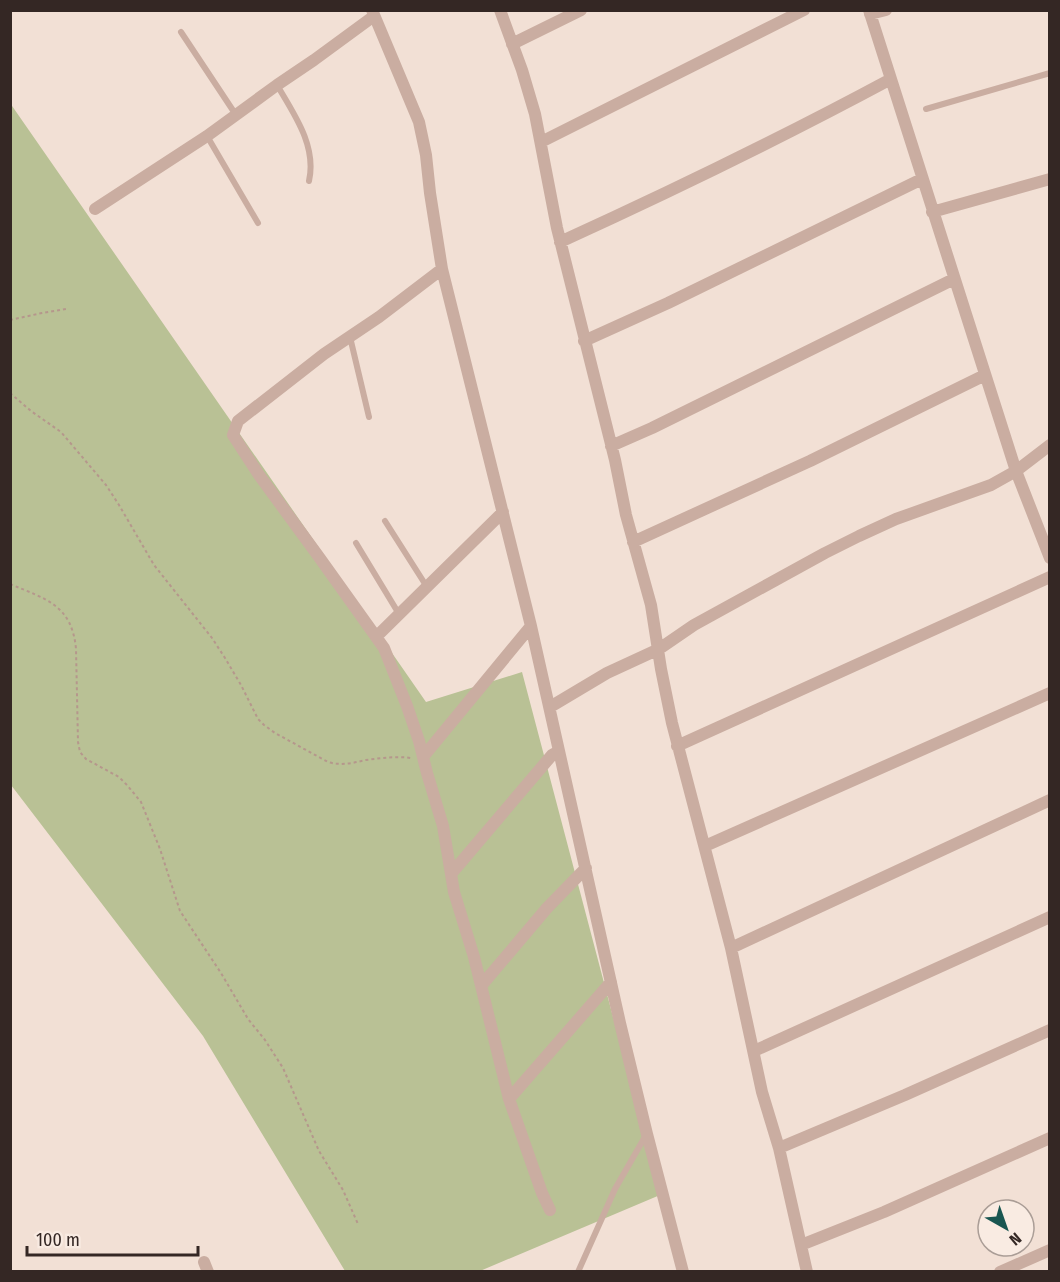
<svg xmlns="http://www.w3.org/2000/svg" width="1060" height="1282" font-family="'Fira Sans Condensed',sans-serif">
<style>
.green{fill:#b9c195}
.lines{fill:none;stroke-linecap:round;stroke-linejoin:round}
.path{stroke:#b5978c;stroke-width:2;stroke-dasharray:3 3;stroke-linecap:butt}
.lane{stroke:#caada1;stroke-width:6}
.street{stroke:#caada1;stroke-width:12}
</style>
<rect width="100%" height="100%" fill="#f2e0d5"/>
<path class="green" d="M10,103L426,702L522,672L660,1195L480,1271H345L203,1036L11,785Z"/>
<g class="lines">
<path class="path" d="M10,320L42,313L66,309
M10,393L31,411L61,432L106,485L119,505L154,565L212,638L225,658L241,685L258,719L264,725L275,733L328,762C341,766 353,763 366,760C381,758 396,756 411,758
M10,584C46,599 72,605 76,649L78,742L80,752L86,759L119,777L127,785L141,802L160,849L180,911L221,973L248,1019L265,1040L283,1068L319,1151L343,1190L358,1224"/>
<path class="lane" d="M181,32L236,115
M277,85C294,114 317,146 309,181
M926,109L1050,73
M207,136L258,223
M350,337L369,417
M385,521L427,587
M356,543L399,614
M578,1272L615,1189L646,1135"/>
<path class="street" d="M372,10L419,122L426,155L430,193L442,269L531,626L620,1023L647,1134L683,1272
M500,10L522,70L535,114L557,228L615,460L626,515L651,605L661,669L672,723L731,948L762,1092L779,1148L807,1272
M869,10L1016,471L1050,558
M870,14L886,10
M512,44L581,10
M541,142L804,10
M95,209L207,136L277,85L314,60L374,16
M932,212L1050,179
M560,242C672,191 783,137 891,79
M442,269L379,317L324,354L238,421L233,435L259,475L319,557L384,648L407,706L419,741L427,773L443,826L454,892L474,957L509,1099L542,1193L550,1210
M584,341L668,303L922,179
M611,446L652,428L954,279
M633,542L810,461L985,375
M376,637L503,512
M550,707L607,673L659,649L694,625L825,553L859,536L896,519L991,485L1016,471L1050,445
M677,746L1050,577
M423,757L531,626
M705,846L1050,693
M451,874L552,755L559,751
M731,948L1050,800
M481,986L547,908L586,868
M754,1051L1050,917
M509,1099L611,982
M779,1148L905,1095L1050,1030
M801,1245L884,1212L1050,1138
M204,1262L208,1272
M1000,1272L1050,1250"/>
</g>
<rect width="1060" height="1282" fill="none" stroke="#342724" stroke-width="24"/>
<g transform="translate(1006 1228) rotate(140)"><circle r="28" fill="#f9ebe2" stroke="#aa9d96" stroke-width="1.5"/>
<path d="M0-4.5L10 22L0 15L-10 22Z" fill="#195651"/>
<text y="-9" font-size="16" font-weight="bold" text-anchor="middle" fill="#342724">N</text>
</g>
<path d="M27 1246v9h171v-9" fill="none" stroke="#342724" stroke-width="3"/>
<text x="36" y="1246" font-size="18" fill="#342724" stroke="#f9ebe2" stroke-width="4.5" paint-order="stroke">100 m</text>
</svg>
